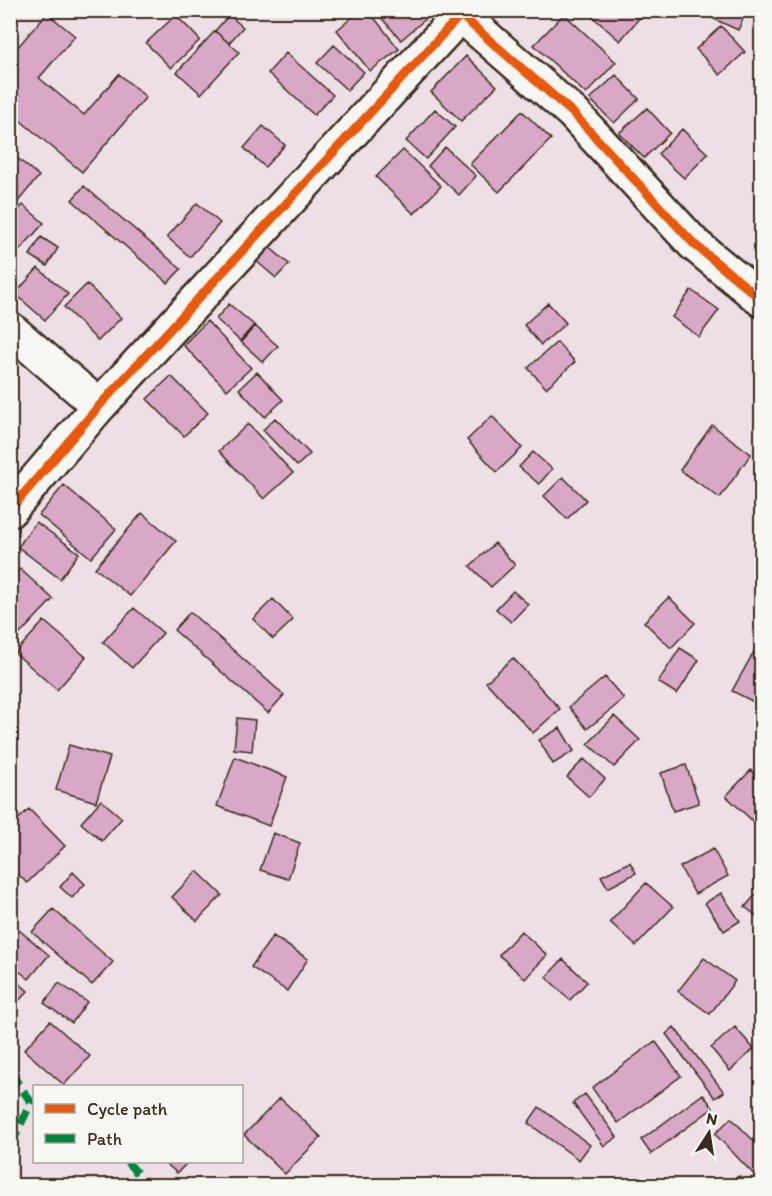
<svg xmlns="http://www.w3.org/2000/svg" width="772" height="1196" font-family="Itim,sans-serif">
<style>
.building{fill:#d9a8c7;stroke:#3b2a1e;stroke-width:1.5}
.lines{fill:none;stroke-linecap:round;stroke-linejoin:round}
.street-casing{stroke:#3b2a1e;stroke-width:38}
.street{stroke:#f6f6f2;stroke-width:33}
.quiet{stroke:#00873e;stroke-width:8;stroke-dasharray:15 8;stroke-linecap:butt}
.cycleway-casing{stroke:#f6f6f2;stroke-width:13}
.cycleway{stroke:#e8590c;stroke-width:9}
</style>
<rect width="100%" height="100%" fill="#eddfe5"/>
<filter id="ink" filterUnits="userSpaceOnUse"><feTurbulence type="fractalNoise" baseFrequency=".0167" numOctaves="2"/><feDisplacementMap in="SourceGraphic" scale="12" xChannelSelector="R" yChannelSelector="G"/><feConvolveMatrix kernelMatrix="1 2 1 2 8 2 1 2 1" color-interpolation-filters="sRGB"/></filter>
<g filter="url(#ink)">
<path class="building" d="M361,10H368L399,49L370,71L337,30Z
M383,10H426L430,15L401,40L379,15Z
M585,10H646L620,41Z
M702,10H747L738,30L701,13Z
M47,13L75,36L39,78L84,115L119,74L146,97L82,172L10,112V56Z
M564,14L616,62L586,94L534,45Z
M176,15L200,40L171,68L146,43Z
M229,15L243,27L229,43L215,31Z
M721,26L745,52L720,75L696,49Z
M215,31L239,52L201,94L177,72Z
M334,45L364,72L347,90L317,63Z
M286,53L333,95L314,115L268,73Z
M466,56L497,86L461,121L431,92Z
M616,75L639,99L614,123L590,99Z
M647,108L670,133L644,158L619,133Z
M435,109L455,127L426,159L406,141Z
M522,111L551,139L499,192L470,164Z
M263,126L285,145L265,167L244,148Z
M682,129L708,154L684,178L658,154Z
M445,147L476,176L459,195L428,166Z
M403,150L441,186L414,214L376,177Z
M10,152L39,176L16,204L10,199Z
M84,186L181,269L168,283L72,200Z
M197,203L220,223L190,257L167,237Z
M23,205L44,223L10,261V219Z
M41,237L58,248L47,266L30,255Z
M267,245L289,264L276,278L255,260Z
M38,268L68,294L45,320L15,294Z
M87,284L121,318L98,341L64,307Z
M691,290L719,310L699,337L672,317Z
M548,303L566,323L541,345L524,325Z
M229,304L254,325L240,341L216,319Z
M207,321L251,368L227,390L183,345Z
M255,326L278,346L263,362L241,342Z
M557,342L575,362L546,388L528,368Z
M257,372L283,400L265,417L239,389Z
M171,376L208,413L184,436L147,399Z
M492,416L522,448L497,472L467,440Z
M275,418L310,454L297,466L263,430Z
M248,424L293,473L264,499L219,451Z
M712,425L751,454L720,498L680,470Z
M533,452L552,469L539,484L519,467Z
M563,477L586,500L567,519L544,496Z
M64,485L116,529L91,558L39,515Z
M142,513L176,541L130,596L95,568Z
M36,522L79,553L60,579L18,547Z
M495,543L515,565L491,587L470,566Z
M20,569L53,599L17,637L10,631V578Z
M513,591L528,604L511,622L496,609Z
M669,597L695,623L671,648L644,622Z
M273,599L293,620L273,639L253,619Z
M134,608L163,633L132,668L103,642Z
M190,612L284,695L268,713L174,630Z
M44,621L86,657L57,690L15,653Z
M680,648L699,660L677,694L658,682Z
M755,650L762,653V702L760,705L732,691Z
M513,658L560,709L533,733L486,682Z
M605,677L624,699L587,729L569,707Z
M614,716L640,740L614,767L588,744Z
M237,718L255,720L252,751L234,749Z
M560,728L574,751L553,764L539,740Z
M69,745L110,757L96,802L56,790Z
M235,757L287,777L269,826L217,806Z
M584,759L605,779L589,797L567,777Z
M686,765L699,803L673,811L661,773Z
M751,770L762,780V823L758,826L726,796Z
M101,800L122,818L102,841L81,823Z
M29,809L65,846L27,883L10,867V827Z
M273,833L300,843L288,879L260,870Z
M713,849L728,876L695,894L680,867Z
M630,862L636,873L608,888L601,876Z
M197,871L222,895L197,921L172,897Z
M73,872L85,884L72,898L60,887Z
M646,883L673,907L636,946L610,922Z
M758,892L762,895V920L745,907Z
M721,893L740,921L724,931L705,903Z
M53,909L113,962L92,985L32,932Z
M19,930L49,955L29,979L10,964V940Z
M521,931L547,955L525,979L499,955Z
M273,936L308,959L287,991L251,967Z
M704,958L735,981L710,1014L678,991Z
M563,959L587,982L570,1000L546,977Z
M10,975L28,991L10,1010Z
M59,983L87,1002L72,1023L44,1003Z
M50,1021L90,1056L64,1085L24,1050Z
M674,1027L724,1092L715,1098L666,1034Z
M735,1027L754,1049L730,1071L711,1048Z
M655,1041L681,1076L618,1123L592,1088Z
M585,1094L617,1137L604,1146L573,1103Z
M703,1094L713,1108L651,1154L641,1140Z
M280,1098L321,1137L285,1174L244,1135Z
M539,1107L590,1145L579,1160L528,1123Z
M731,1118L762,1149V1183L715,1134Z
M164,1162H188L177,1173Z
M740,1176L744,1186H714V1185Z"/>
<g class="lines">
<defs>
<path id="street" d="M455,10L573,113L694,244L762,300
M10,329L99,406
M10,510L99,406L465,10"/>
</defs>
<use href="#street" class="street-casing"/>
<use href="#street" class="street"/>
<path class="quiet" d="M10,1072L31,1102L10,1148
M127,1162L149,1186"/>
<defs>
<path id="cycleway" d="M455,10L573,113L694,244L762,300
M10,510L99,406L465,10"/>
</defs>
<use href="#cycleway" class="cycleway-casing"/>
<use href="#cycleway" class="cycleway"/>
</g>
</g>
<rect width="772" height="1196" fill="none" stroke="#f6f6f2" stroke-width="36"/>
<rect x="18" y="18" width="736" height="1160" fill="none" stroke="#3b2a1e" stroke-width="2" filter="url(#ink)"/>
<rect x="33" y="1085" width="210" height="78" fill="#f6f6f2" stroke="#aba49d" stroke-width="1.5"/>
<rect x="45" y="1104" width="30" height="9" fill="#e8590c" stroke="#aba49d" stroke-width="1.5"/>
<text x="87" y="1115" font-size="18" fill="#3b2a1e">Cycle path</text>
<rect x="45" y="1134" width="30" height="9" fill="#00873e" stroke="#aba49d" stroke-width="1.5"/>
<text x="87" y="1145" font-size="18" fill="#3b2a1e">Path</text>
<g transform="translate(709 1133) rotate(12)" stroke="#f6f6f2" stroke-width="4.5" paint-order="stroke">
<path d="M0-4.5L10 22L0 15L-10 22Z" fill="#3b2a1e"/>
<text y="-9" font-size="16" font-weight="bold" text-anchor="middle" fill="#3b2a1e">N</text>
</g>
</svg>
